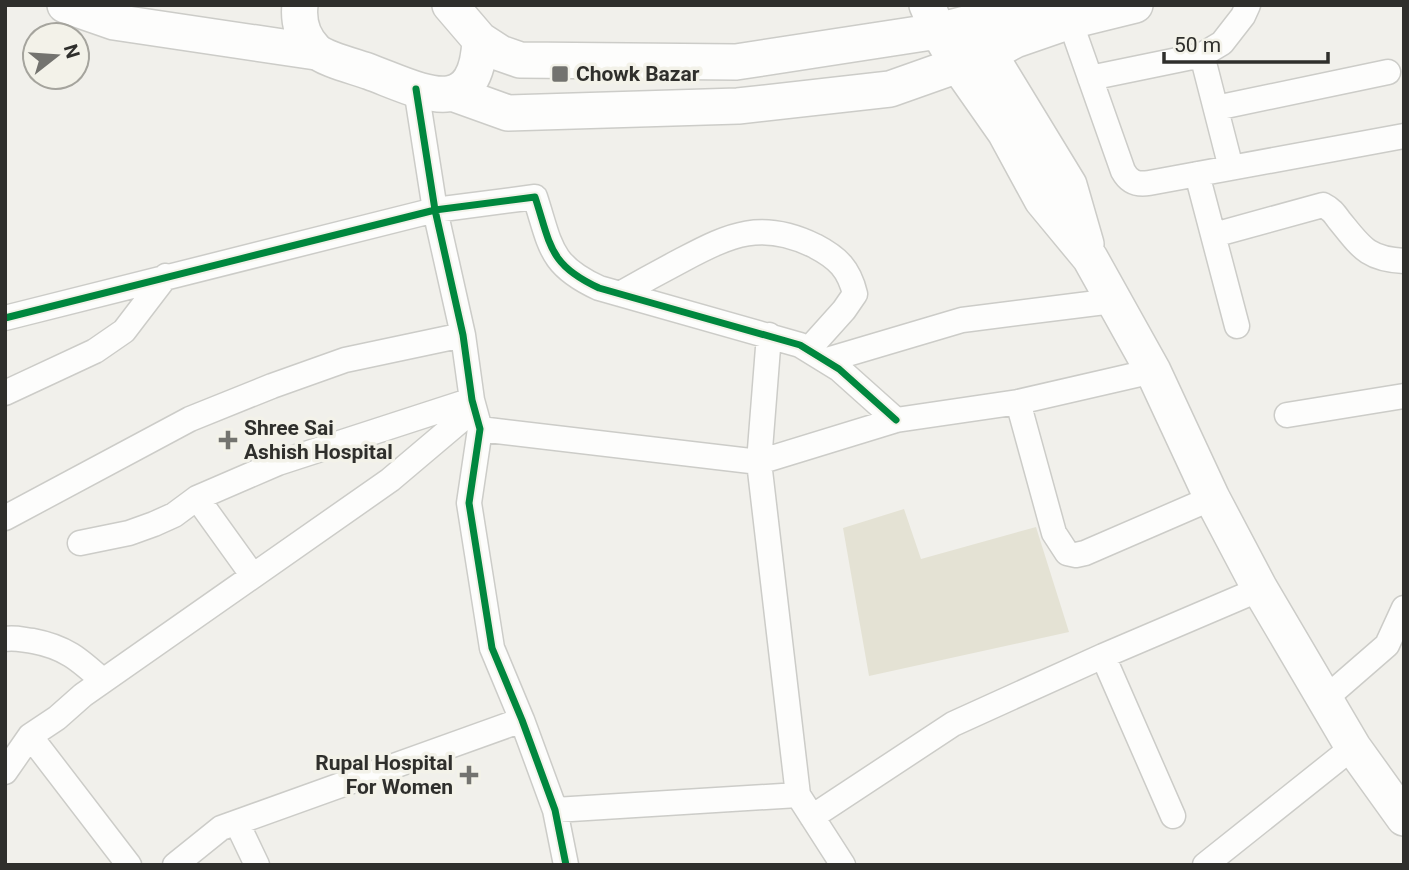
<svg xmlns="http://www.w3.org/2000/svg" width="1409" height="870" font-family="Roboto,sans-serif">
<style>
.green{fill:#e4e2d4}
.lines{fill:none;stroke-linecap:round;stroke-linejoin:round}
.street-casing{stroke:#ccccc8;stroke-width:27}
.secondary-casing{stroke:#ccccc8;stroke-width:38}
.street{stroke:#fdfdfc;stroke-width:24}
.secondary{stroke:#fdfdfc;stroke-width:35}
.cycleway-casing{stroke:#f3f2e9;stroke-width:11}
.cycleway{stroke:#00873e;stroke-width:7}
.poi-dot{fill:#73736f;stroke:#f3f2e9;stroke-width:2.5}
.labels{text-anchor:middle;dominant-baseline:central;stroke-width:7;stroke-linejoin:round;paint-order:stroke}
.poi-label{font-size:21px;font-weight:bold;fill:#2f2f2c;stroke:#f3f2e9;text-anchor:start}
</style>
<rect width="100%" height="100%" fill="#f1f0eb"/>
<path class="green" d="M904,509L921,559L1036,527L1069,632L869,676L843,528Z"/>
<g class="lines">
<defs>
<path id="street" d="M1070,21L1123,171C1129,182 1137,185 1149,183L1404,136
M1202,55L1231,168
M1090,78L1202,55L1222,43L1243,16L1248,5
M416,89L435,210L463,335L472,400L480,429L469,503L492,648L522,720L555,810L566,865
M1216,108L1388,72
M1197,174L1237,326
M1214,235L1323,205C1331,209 1334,213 1339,220C1361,247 1367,259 1404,261
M620,294C641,282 661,271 682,260C731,234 762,220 815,246C838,258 849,269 855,294L844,310L809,349
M5,318L435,210L535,197C551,246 549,265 599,288L800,345L839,369L896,420
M769,335L759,462L798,795L843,865
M827,360L962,320L1113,301
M5,393L95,351L124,331L166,276
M1018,402L1054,533L1067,553L1076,555L1085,553L1212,498
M1287,415L1404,396
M480,429L759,462L896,420L1018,402L1153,371
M197,498L253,576
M5,518L190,419L272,386L345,360L463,335
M80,543L129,533L154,524L174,515L197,498L278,463L472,400
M5,639C15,637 23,640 33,641C65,647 79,659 103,681
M1103,656L1173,816
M1326,698L1387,645L1404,608
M30,736L129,865
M5,772L30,736L57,718L83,695L390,480L474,409
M555,810L798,795
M812,817L953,724L1103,656L1260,589
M237,823L257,865
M175,865L221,828L522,720
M1205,865L1353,747"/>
<path id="secondary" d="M65,5L114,22L316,52
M300,5C298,22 303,38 315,50C324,59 357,67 370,72C421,91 476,123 480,40
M450,5L480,40L500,53L520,60L736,62L938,31L1040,5
M927,5L938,31L958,65L1005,132L1042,200L1090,258L1153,371L1212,498L1260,589L1353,747L1404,818
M977,34L1069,185L1086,244
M455,94L508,113L738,106L890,89L989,54L1015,40L1070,21L1135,5"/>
</defs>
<use href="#street" class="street-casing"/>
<use href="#secondary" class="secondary-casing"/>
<use href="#street" class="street"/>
<use href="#secondary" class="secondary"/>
<defs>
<path id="cycleway" d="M416,89L435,210L463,335L472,400L480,429L469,503L492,648L522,720L555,810L566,865
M5,318L435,210L535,197C551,246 549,265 599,288L800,345L839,369L896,420"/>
</defs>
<use href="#cycleway" class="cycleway-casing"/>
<use href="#cycleway" class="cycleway"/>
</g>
<g class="poi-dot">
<rect x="551" y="65" width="18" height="18" rx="3.5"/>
<path d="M224.5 429.5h7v7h7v7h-7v7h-7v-7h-7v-7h7z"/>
<path d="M465.5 764.5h7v7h7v7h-7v7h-7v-7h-7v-7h7z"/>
</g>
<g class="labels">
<g class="poi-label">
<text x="576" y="74">Chowk Bazar</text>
<text x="244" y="428">Shree Sai<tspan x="244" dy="24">Ashish Hospital</tspan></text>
<text x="453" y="763" text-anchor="end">Rupal Hospital<tspan x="453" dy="24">For Women</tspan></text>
</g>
</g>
<rect width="1409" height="870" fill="none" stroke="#2f2f2c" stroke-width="14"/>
<g transform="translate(56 56) rotate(73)"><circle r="33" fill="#f3f2e9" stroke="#a5a49d" stroke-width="2"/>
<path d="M0-5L12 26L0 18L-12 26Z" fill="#73736f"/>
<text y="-10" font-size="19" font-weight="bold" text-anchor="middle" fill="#2f2f2c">N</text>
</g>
<path d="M1164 52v10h164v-10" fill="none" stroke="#2f2f2c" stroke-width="3.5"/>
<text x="1174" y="52" font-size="21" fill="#2f2f2c" stroke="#f3f2e9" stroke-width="5" paint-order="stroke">50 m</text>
</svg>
